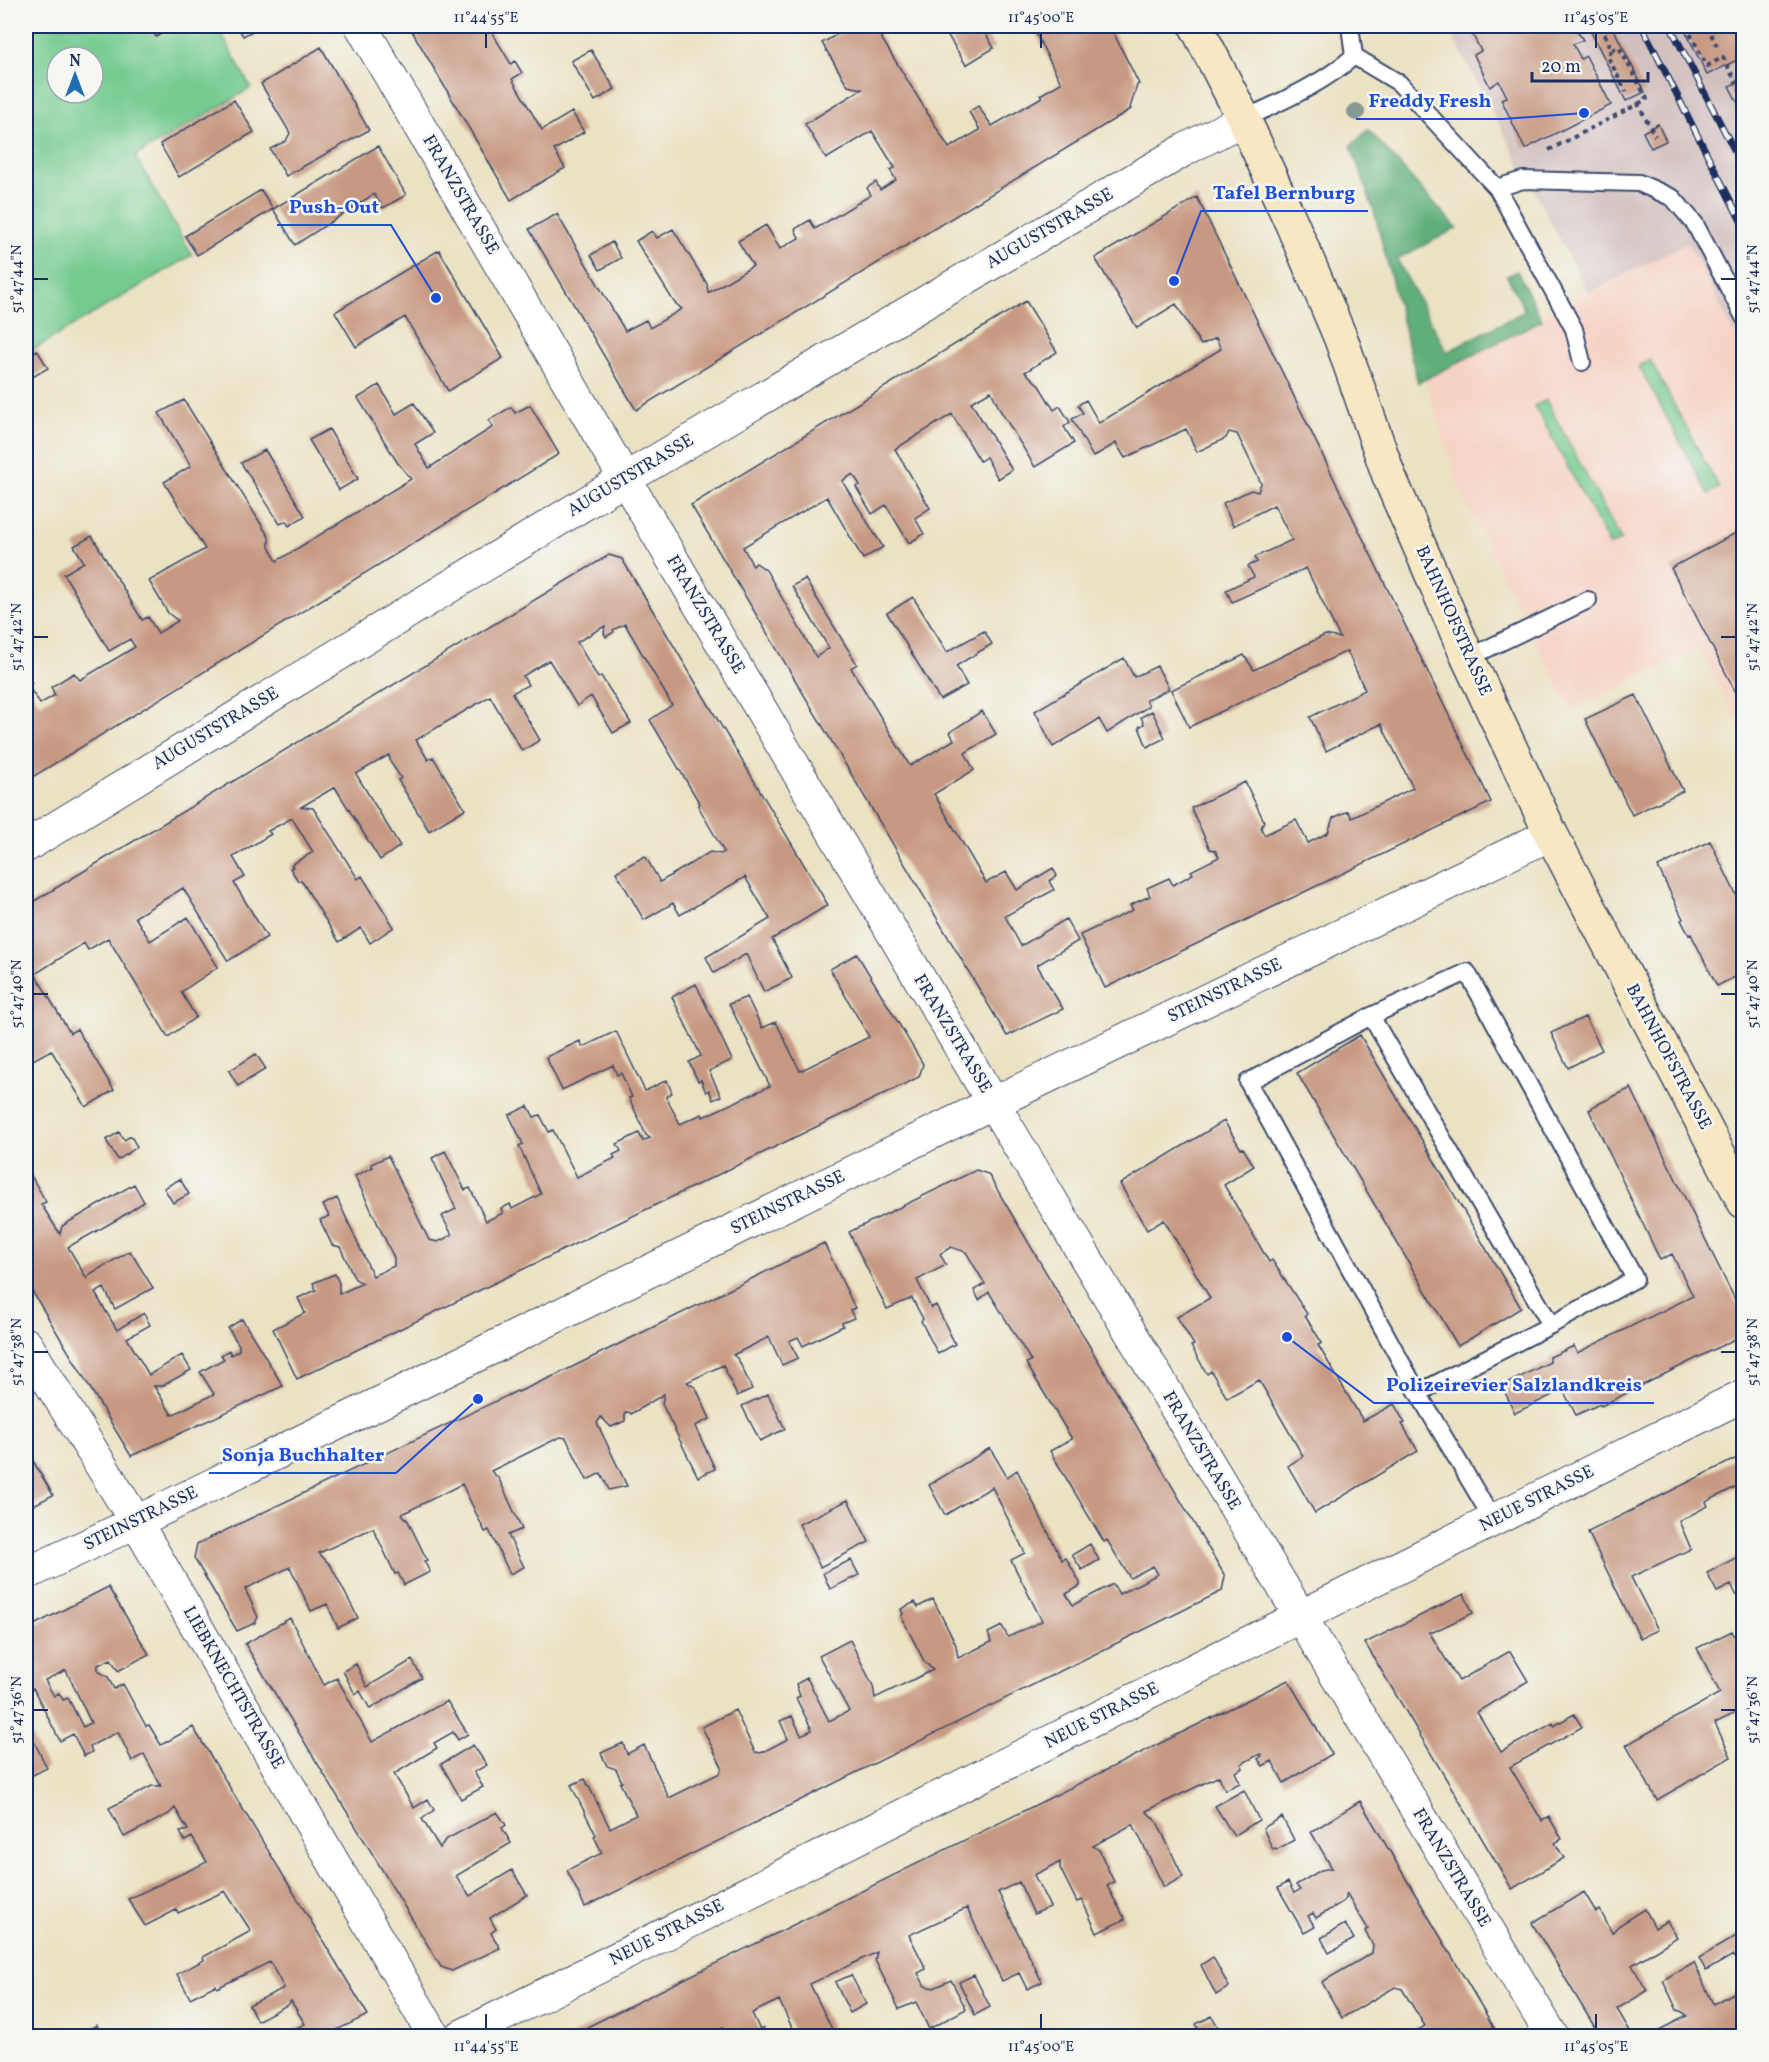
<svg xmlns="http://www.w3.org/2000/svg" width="1769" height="2062" font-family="Vollkorn,serif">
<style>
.built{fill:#f6d2c4}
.industrial{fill:#d1bfbe}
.green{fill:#75cb8f;stroke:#487d76;stroke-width:1.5;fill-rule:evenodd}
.forest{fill:#60af7a;stroke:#3e6f6c;stroke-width:1.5}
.building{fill:#c79982;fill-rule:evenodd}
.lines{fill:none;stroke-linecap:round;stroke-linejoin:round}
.lane-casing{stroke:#3a4a6d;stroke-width:20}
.street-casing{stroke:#3a4a6d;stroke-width:34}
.secondary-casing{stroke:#3a4a6d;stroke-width:36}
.path{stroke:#3a4a6d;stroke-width:4;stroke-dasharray:4.5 4.5;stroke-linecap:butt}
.lane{stroke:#fff;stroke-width:16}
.street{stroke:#fff;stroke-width:32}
.secondary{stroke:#f7e8c3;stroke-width:33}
.rail-casing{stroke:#1b2f5e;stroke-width:7}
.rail{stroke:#f6f6f2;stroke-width:4.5;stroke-dasharray:14;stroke-linecap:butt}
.tree{fill:#879994}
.ticks{fill:none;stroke:#1b2f5e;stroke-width:2}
.labels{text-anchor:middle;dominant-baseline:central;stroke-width:5;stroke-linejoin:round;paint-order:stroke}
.street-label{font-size:18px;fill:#1b2f5e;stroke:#f6f6f2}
.leader{fill:none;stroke:#1d4ed8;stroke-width:2}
.callout-dot{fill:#1d4ed8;stroke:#f6f6f2;stroke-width:2}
.callout-label{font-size:20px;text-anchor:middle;font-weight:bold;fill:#1d4ed8;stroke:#f6f6f2;stroke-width:5;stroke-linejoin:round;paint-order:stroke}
.neatline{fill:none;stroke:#1b2f5e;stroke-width:2}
.ticks-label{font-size:15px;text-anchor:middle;fill:#1b2f5e}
</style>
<rect width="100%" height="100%" fill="#f6f6f2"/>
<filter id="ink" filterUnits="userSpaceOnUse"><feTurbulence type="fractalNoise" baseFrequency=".0167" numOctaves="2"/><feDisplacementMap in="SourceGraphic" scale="12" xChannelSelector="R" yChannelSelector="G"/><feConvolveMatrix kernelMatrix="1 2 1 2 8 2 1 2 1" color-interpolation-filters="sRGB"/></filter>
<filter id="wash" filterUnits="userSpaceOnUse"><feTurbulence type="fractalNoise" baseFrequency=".008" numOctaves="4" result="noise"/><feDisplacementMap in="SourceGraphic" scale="24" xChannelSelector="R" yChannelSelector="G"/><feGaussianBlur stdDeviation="1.35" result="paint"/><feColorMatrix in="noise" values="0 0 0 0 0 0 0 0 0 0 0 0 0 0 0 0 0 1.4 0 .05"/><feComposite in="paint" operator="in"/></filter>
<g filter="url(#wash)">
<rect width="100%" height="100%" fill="#ebe2c3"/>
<path class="built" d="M1688,242L1743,350V734L1699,648L1571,711L1458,487L1425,378Z"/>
<path class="industrial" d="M1447,26H1743V350L1688,243L1588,293Z"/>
<path class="green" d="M26,26H217L251,88L135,156L192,255L26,354ZM57,57H93V93H57Z
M1650,360L1719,488L1708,494L1639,366Z
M1546,400L1621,540L1610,546L1535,406Z"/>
<path class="forest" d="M1368,130L1457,228L1397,259L1447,352L1525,311L1507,276L1517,271L1542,320L1418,383L1374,211L1351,146Z"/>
<g id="blocks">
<path class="building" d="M149,26H174L156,37Z
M237,26H262L243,36Z
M409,26H488L511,64L515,61L522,73L512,79L542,130L572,112L584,132L554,150L565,168L511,200Z
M839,26H874L949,148L980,130L969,112L978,106L992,126L1042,97L1040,95L1061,83L1032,26H1110L1139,84L1137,85L1130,108L1131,109L636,410L529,229L557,214L625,331L646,320L650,328L682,309L674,302L636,241L652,231L657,238L673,229L707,284L708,293L753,266L738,241L766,225L780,249L799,238L795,229L810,220L815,229L871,195L867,188L876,182L880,190L896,180L890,170L895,168L872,131L826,159L805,124L862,89L848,86L822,43L843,31Z
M942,26H981L994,48L966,65Z
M1468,26H1574L1583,40L1573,44L1581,59L1586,56L1611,105L1525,149L1501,99L1507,97L1499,81L1490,87L1474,55L1481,51Z
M1588,26H1612L1645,92L1626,101Z
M1683,26H1733L1743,46V57L1707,75Z
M321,47L369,130L286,176L270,149L286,141L290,133L261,84Z
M591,50L615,89L595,101L571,61Z
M1743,80V100L1738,103L1729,86Z
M234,100L254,132L179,177L160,144Z
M1658,124L1666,141L1651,148L1643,132Z
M378,146L406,195L383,208L374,194L295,245L273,209Z
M261,190L273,209L197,255L185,236Z
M1197,197L1491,802L1105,988L1080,935L1133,910L1130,905L1150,896L1147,888L1169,878L1173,885L1193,874L1191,871L1219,857L1215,850L1210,849L1191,808L1245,782L1264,821L1261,828L1264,835L1296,820L1308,843L1328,833L1333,818L1348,811L1352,818L1413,788L1381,724L1326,751L1310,717L1365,690L1347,651L1189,727L1171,690L1244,655L1254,670L1325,635L1340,638L1306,568L1232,602L1226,590L1254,577L1248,566L1257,562L1255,557L1292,540L1274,505L1233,526L1223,503L1251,490L1258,492L1261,483L1237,434L1229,432L1226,438L1197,452L1186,429L1125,458L1116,443L1093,457L1072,419L1083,413L1078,405L1086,400L1099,423L1221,349L1216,338L1201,345L1176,304L1137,328L1095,258Z
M612,242L621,258L600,270L591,255Z
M439,250L503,358L448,391L405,317L356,347L335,312Z
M1026,301L1057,352L1025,372L1038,384L1054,410L1060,406L1070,422L1064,427L1074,443L1035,467L1000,410L991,391L971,402L1012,470L998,479L986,457L980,461L952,414L895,449L930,508L915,518L924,534L909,543L886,505L872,514L856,487L860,485L853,474L842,481L883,547L863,559L827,497L743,547L753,566L756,563L766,570L816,657L829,648L792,586L805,579L857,664L851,668L910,766L954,740L950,732L982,711L996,734L965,753L974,770L934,794L986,883L1006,872L1017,890L1053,868L1057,876L1049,881L1054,890L1005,916L1021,946L1066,919L1078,941L1037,965L1063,1009L1007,1036L691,505Z
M37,350L48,368L26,381V357Z
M379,385L396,414L414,403L433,433L415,444L429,468L493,427L489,420L511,407L515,413L530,405L559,454L26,781V713L28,711L26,708V673L32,683L28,686L40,704L55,695L51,687L74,673L80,680L135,647L130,639L109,651L64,574L84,562L74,546L92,536L142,620L148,617L158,633L178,621L168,613L149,581L205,549L164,482L191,466L159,413L184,400L269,537V547L277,561L411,479L397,462L358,398Z
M329,429L358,479L339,490L309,440Z
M265,450L305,516L289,526L286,521L280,524L241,463Z
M1743,529V706L1671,568Z
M609,555L622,559L828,905L772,939L792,978L764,992L746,954L714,973L706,957L770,919L745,877L680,915L673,903L644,920L616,872L645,856L660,882L710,852L721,854L724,852L698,806L700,804L650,720L672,705L625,624L613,630L614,632L606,637L604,633L605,626L577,642L598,678L601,676L631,723L613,733L591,696L577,706L549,660L523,676L528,685L512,693L540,740L522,751L490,696L416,740L428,760L433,757L465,809L429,831L398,780L401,778L391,763L389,755L356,774L400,846L380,860L335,787L301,807L313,808L358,879L362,876L394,927L370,943L361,928L339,942L301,880L298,881L290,868L293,867L291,865L313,852L292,818L268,831L271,834L233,857L245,877L234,883L267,937L228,961L183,888L135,917L150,941L188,917L218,967L181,992L196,1017L168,1037L108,938L88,950L84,943L35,974L70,1033L77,1029L114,1090L86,1107L51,1050L33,1060L26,1048V906Z
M913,597L947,652L984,631L992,644L956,666L967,685L940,700L887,613Z
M1124,658L1134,677L1157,666L1169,689L1146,700L1149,706L1107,733L1099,719L1053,747L1035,711Z
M1636,695L1683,791L1632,815L1585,719Z
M1152,711L1165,738L1147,747L1139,727L1144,724L1141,717Z
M1710,841L1743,909V973L1717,986L1691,934L1689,935L1681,920L1683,919L1658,867Z
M857,954L923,1064L919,1077L297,1379L273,1329L305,1313L298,1298L316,1290L313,1283L335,1274L339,1283V1294L363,1283L355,1279L340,1247L332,1245L320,1220L329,1216L323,1205L337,1198L373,1276L394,1266V1258L355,1176L373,1167L371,1164L388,1156L429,1240L438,1242L452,1235L442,1216L456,1209L432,1158L445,1151L465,1190L470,1188L486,1221L503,1213L501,1209L510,1204L512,1209L541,1194L519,1146L523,1144L509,1115L528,1106L534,1117L540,1115L549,1132L553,1130L577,1177L615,1158L613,1155L621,1151L617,1144L639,1133L643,1141L650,1138L646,1135L629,1098L632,1097L621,1073L617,1075L613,1065L562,1090L546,1057L580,1041L583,1047L616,1031L645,1091L667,1080L672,1093L666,1097L680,1124L702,1114L703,1117L770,1086L729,1004L747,997L762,1028L776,1022L800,1071L869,1037L830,969Z
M696,984L732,1060L709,1071L721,1096L713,1100L709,1090L706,1092L701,1080L698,1081L689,1062L701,1056L672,997Z
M1585,1017L1602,1050L1568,1068L1551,1033Z
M1360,1035L1521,1308L1458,1346L1297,1073Z
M256,1054L266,1069L238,1086L229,1071Z
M1631,1088L1743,1316V1335L1601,1406L1600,1404L1576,1415L1563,1390L1515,1413L1502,1386L1550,1362V1357L1574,1346L1577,1353L1693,1296L1672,1254L1660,1260L1589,1110L1592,1109V1107Z
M1224,1121L1241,1149L1243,1148L1254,1166L1224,1185L1269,1262L1272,1260L1307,1314L1305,1316L1322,1343L1318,1345L1363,1421L1394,1404L1405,1423L1402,1424L1418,1451L1315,1513L1288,1466L1303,1456L1259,1380L1227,1398L1211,1371L1207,1374L1191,1346L1194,1345L1177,1317L1210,1298L1164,1220L1147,1230L1120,1184Z
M119,1132L124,1140L131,1136L137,1147L118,1160L106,1140Z
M26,1167L46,1202L41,1204L60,1234L62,1226L134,1184L144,1202L118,1219L68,1247L87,1279L90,1274L130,1251L153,1288L115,1309L104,1288L95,1293L117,1330L144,1313L150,1325L127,1338L149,1375L182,1355L191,1370L162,1386H154L172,1415L214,1394L200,1372L224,1359L221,1355L229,1350L231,1355L239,1350V1345L228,1328L242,1319L283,1386L131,1456L26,1281Z
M976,1170L988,1174L1225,1576L1222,1591L585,1907L567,1870L602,1853L594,1836L596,1835L571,1785L585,1779L610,1828L636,1815L620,1783L622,1782L616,1769L607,1766L601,1753L623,1743L627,1754L644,1745L669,1798L720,1773L722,1767L702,1727L735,1710L755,1752L761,1753L788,1739L780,1721L792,1716L801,1735L812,1730L796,1698L800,1696L796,1684L807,1678L829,1721L849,1711L819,1656L850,1640L873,1686L875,1698L933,1670L924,1661L901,1616L903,1614L901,1609L915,1602L918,1607L933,1599L956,1645L958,1658L991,1642L988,1633L1002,1626L1008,1637L1042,1621L1011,1560L1025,1553L992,1487L945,1515L929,1485L990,1448L1007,1477L1017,1470L1062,1560L1066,1558L1080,1583V1586L1066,1594L1073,1605L1113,1584L1119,1594L1158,1574L1153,1566L1130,1578L1107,1540L1104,1542L1050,1451L1072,1439L1026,1363L1031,1361L989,1292L979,1300L974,1290L985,1284L966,1252L951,1247L940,1254L946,1265L917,1280L931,1308L936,1305L955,1344L938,1354L921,1321L923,1319L912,1298L887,1309L849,1232Z
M180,1179L189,1194L173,1203L164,1188Z
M824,1243L855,1308L850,1310L854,1318L842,1323L843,1326L803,1346L798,1337L789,1341L798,1358L782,1365L769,1337L733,1355L738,1359L752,1389L737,1396L723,1365L687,1382L696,1388L710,1419L695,1426L715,1469L698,1477L662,1404L664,1394L631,1414L629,1412L625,1413V1421L611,1427L601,1417L597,1423L627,1486L609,1490L601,1473L587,1480L566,1438L560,1437L491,1471L499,1479L522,1529L508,1535L524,1567L510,1574L489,1530L485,1532L462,1484L402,1514L408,1521L427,1560L424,1561L430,1572L404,1585L398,1573L395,1574L373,1528L319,1553L331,1566L358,1618L338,1628L327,1604L311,1611L290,1567L245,1589L258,1617L255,1623L237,1631L194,1558L197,1544L517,1391L518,1392L556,1375Z
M768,1394L785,1429L760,1441L742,1406Z
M26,1449L53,1495L26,1509Z
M1743,1455V1483L1706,1502L1708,1506L1679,1521L1691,1549L1631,1577L1658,1630L1640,1638L1588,1532Z
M848,1500L869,1542L820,1567L799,1524Z
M1090,1544L1099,1560L1082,1570L1072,1555Z
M1743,1554V1607L1731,1585L1717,1592L1707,1573Z
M851,1560L859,1575L830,1589L823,1573Z
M108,1587L149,1654L118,1671L111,1659L98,1665V1671L108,1677L114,1689L123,1684L146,1726L149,1725L161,1745L193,1727L368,2015L324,2036H279L305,2024L291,2001L289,2004L257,2021L249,2005L284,1988L270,1962L217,1988L216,1985L190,1998L177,1974L204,1960L203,1957L251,1931L225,1891L178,1913L176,1910L145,1926L128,1899L207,1862L192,1837L185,1841L180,1832L188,1830L175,1808L169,1814L124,1837L109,1808L152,1786H161L144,1754L132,1761L118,1732L90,1746L92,1752L84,1756L73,1734L60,1741L33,1688L26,1691V1629ZM66,1670L91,1723L83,1727L68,1698L63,1700L59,1693L54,1696L45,1680Z
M1464,1594L1473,1613L1433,1632H1429L1459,1681L1510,1651L1528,1681L1477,1712L1501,1752L1553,1723L1554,1726L1574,1714L1582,1727L1510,1767L1542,1821L1549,1817L1562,1839L1555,1843L1564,1858L1512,1889L1365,1643Z
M290,1618L324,1685L337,1678L372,1742L447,1701L468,1734L458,1740L453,1732L434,1743L437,1748L394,1774L414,1808L428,1799L434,1810L422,1819L440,1848L445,1840L497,1812L506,1825L502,1828L511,1843L456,1876L470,1896L512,1870L527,1895L490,1918L496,1929L491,1933L500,1948L452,1971L441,1967L245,1644Z
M1732,1631L1742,1652H1743V1709L1715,1723L1731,1757L1657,1800L1626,1745L1720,1693L1697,1648Z
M412,1660L422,1678L370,1709L360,1691L355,1694L343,1671L356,1664L367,1687Z
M1288,1680L1332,1754L1284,1783L1272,1761L1263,1766L1258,1759L1262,1756L1260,1754L1241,1764L1243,1768L1235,1772L1240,1783L1225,1790L1219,1776L1146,1811L1157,1822L1183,1877L1164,1887L1133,1824L1093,1846L1099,1850L1114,1882L1107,1886L1125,1919L1097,1933L1082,1900L1077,1902L1060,1868V1862L1034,1875L1050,1907L1034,1914L1019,1882L998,1892L1042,1982L1027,1989L1019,1973L1002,1981L967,1908L909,1935L926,1969L918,1973L925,1986L934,1988L951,1980L966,2009L929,2029L916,2002L899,2009L875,1960L877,1952L810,1984L833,2031L834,2036H796L779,2000L752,2013L760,2030L763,2028L767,2036H722L723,2027L705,2036H569Z
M26,1725L47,1768L29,1777L26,1770Z
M473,1745L487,1765L474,1772L483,1787L461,1799L441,1764Z
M1244,1790L1259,1820L1234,1836L1215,1806Z
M1360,1801L1418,1899L1499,2036H1408L1425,2026L1402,1989L1395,1987L1342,2018L1322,1982L1372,1953L1373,1945L1365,1931L1368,1929L1347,1894L1344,1901L1316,1918L1313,1913L1308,1916L1315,1927L1304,1933L1278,1888L1288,1882L1294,1893L1300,1890L1296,1885L1321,1870L1332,1868L1311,1832Z
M1282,1817L1294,1840L1276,1850L1275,1848L1273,1850L1263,1828Z
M1584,1892L1596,1912L1600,1910L1612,1933L1618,1926L1645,1909L1655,1928L1667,1921L1677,1937L1632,1965L1647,1991L1617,2009L1633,2036H1600L1532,1923Z
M1345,1924L1354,1939L1329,1953L1321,1938Z
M1741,1933L1743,1938V1954L1735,1958L1733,1955L1706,1971L1699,1958Z
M1213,1957L1229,1987L1216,1995L1201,1965Z
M1694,1962L1713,2004L1743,1988V2036H1647L1687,2016L1677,2010L1663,1980Z
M851,1975L866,2004L850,2013L835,1982Z
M974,1975L990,2007L975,2015L959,1982Z
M1212,2016L1221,2033L1215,2036H1202L1196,2024Z
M97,2025L103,2036H79L78,2034Z"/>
</g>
</g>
<g filter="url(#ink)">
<use href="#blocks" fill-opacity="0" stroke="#3a4a6d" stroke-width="1.5"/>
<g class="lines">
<defs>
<path id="lane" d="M1354,56L1399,83L1497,188L1574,329L1582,362
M1244,119C1284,100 1321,85 1354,56L1350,26
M1497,188L1523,180L1639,183L1673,198L1695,224L1744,317
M1468,658L1588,600
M1371,1016L1467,972L1635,1279L1551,1325
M1418,1393L1551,1325L1371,1016L1248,1082L1418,1393L1493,1520"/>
<path id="street" d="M361,26L625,479L993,1103L1552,2036
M26,846L625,479L1186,149L1244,119
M26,1344L136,1522L434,2036
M26,1574L136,1522L993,1103L1551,834
M461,2036L1744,1395"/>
<path id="secondary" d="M1196,26L1244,119L1292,224L1341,339L1389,476L1468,658L1551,834L1744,1202"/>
</defs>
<use href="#lane" class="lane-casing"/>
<use href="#street" class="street-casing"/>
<use href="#secondary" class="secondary-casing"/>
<path class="path" d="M1601,26L1612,50L1608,57L1626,92
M1686,26L1707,66L1723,57L1741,92
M1707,26L1718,48
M1612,50L1619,47L1647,99L1638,104
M1549,150L1638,104L1655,136"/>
<use href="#lane" class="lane"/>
<use href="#street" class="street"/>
<use href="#secondary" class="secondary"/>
<defs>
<path id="rail" d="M1642,26L1744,227
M1670,26L1744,169"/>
</defs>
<use href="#rail" class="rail-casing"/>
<use href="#rail" class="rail"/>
</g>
<circle class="tree" cx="1356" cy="112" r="9"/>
</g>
<path class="ticks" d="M486,33V48M1041,33V48M1596,33V48M33,279H48M1721,279H1736M33,637H48M1721,637H1736M33,994H48M1721,994H1736M33,1352H48M1721,1352H1736M33,1710H48M1721,1710H1736M486,2014V2029M1041,2014V2029M1596,2014V2029"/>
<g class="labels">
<g class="street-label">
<text transform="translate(460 195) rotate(60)">FRANZSTRASSE</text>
<text transform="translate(1050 229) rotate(-30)">AUGUSTSTRASSE</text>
<text transform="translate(631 476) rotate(-31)">AUGUSTSTRASSE</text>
<text transform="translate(705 615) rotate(59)">FRANZSTRASSE</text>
<text transform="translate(1453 621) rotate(66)">BAHNHOFSTRASSE</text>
<text transform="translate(216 729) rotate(-31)">AUGUSTSTRASSE</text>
<text transform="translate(1225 991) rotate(-26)">STEINSTRASSE</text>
<text transform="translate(952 1034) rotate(59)">FRANZSTRASSE</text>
<text transform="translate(1668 1057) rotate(62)">BAHNHOFSTRASSE</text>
<text transform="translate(788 1203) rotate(-26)">STEINSTRASSE</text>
<text transform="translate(1201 1451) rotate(59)">FRANZSTRASSE</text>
<text transform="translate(1537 1499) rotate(-27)">NEUE STRASSE</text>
<text transform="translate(141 1519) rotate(-26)">STEINSTRASSE</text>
<text transform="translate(233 1688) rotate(60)">LIEBKNECHTSTRASSE</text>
<text transform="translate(1102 1716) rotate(-27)">NEUE STRASSE</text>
<text transform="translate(1451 1868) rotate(59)">FRANZSTRASSE</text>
<text transform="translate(667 1933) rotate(-27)">NEUE STRASSE</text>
</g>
</g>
<path class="leader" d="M1584 113L1503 119H1356M1174 281L1201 211H1368M436 298L391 225H277M1287 1337L1374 1403H1654M478 1399L396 1473H209"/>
<g class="callout-dot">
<circle cx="1584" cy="113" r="6"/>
<circle cx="1174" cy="281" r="6"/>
<circle cx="436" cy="298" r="6"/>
<circle cx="1287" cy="1337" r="6"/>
<circle cx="478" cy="1399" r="6"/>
</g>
<g class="callout-label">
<text x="1430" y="107">Freddy Fresh</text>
<text x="1284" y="199">Tafel Bernburg</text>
<text x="334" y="213">Push-Out</text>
<text x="1514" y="1391">Polizeirevier Salzlandkreis</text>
<text x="303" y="1461">Sonja Buchhalter</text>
</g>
<rect width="1769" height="2062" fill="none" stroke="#f6f6f2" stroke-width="66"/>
<g transform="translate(75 75)"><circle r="28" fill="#f6f6f2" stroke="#9ea6b7" stroke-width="1.5"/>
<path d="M0-4.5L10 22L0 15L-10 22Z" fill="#1f6fb2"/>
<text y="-9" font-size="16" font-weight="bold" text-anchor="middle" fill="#1b2f5e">N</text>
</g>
<path d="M1532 72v9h116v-9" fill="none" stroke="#1b2f5e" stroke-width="3"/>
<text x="1541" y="72" font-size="18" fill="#1b2f5e" stroke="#f6f6f2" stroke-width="4.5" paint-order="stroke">20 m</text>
<rect x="33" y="33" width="1703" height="1996" class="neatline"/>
<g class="ticks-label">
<text x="486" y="22">11°44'55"E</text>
<text x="1041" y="22">11°45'00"E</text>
<text x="1596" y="22">11°45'05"E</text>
<text transform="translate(16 279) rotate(-90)" y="5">51°47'44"N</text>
<text transform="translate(1752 279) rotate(-90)" y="5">51°47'44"N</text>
<text transform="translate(16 637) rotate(-90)" y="5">51°47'42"N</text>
<text transform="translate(1752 637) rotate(-90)" y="5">51°47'42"N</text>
<text transform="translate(16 994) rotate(-90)" y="5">51°47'40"N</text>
<text transform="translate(1752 994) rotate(-90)" y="5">51°47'40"N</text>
<text transform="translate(16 1352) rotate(-90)" y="5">51°47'38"N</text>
<text transform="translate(1752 1352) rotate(-90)" y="5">51°47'38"N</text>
<text transform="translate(16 1710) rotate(-90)" y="5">51°47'36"N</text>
<text transform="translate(1752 1710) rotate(-90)" y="5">51°47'36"N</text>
<text x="486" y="2051">11°44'55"E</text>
<text x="1041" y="2051">11°45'00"E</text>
<text x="1596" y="2051">11°45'05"E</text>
</g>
</svg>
